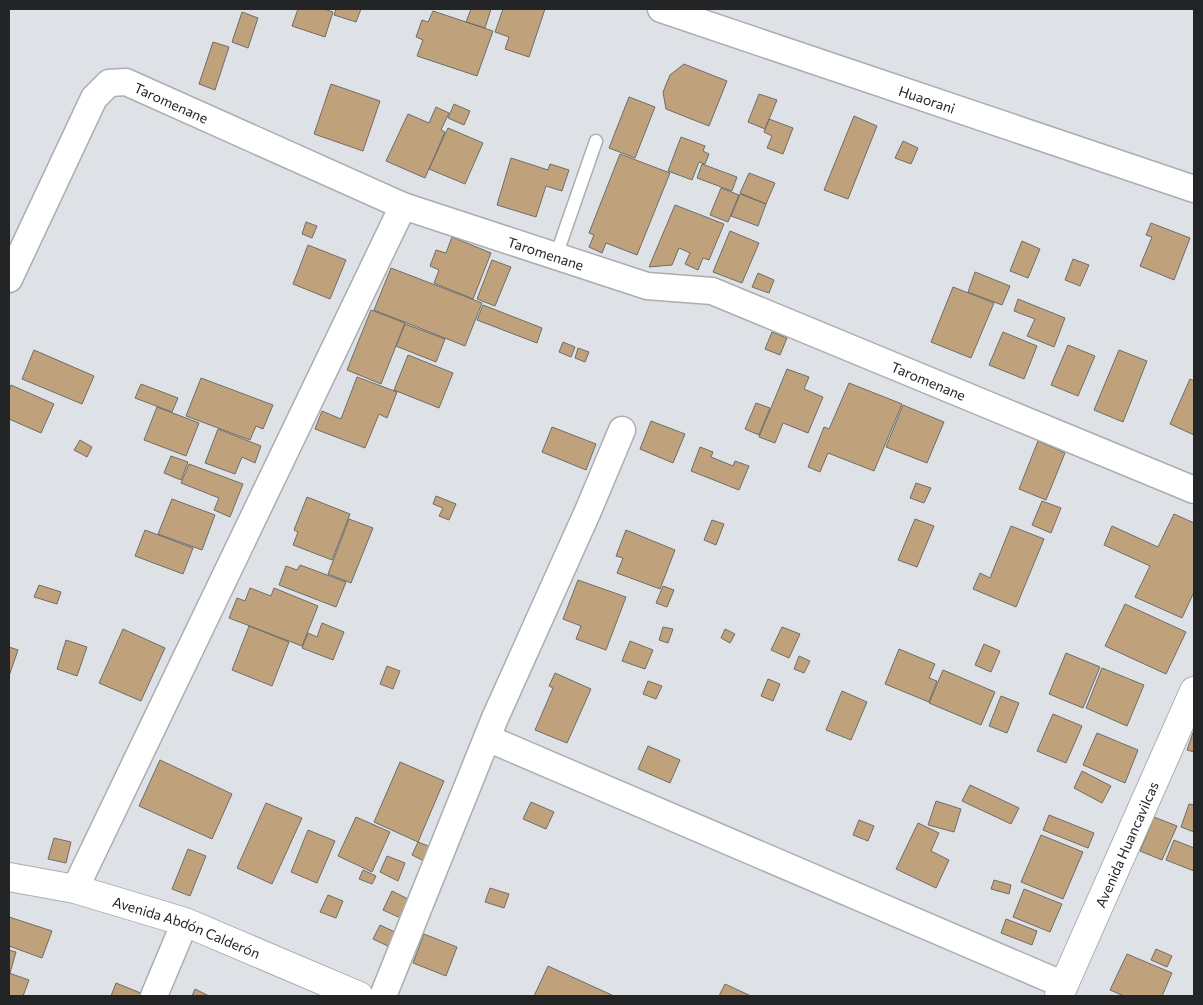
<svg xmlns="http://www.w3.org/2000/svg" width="1203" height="1005" font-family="Commissioner,sans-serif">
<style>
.building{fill:#bfa17b;stroke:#6f6d6a}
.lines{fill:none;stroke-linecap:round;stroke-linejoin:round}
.lane-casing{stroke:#abaeb1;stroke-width:15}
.street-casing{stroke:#abaeb1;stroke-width:29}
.secondary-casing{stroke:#abaeb1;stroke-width:30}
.lane{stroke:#fff;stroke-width:12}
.street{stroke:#fff;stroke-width:26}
.secondary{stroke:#fff;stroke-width:28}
.labels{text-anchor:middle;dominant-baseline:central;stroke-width:5;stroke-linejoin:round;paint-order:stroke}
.street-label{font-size:14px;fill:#232425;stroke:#dee1e5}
</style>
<rect width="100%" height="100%" fill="#dee1e5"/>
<path class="building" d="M298,9H324L333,12L325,37L292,26Z
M336,9H361L356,22L334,15Z
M471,9H491L485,28L466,22Z
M503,9H545L529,57L505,49L509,37L495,32Z
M433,11L493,31L477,76L417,56L423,40L416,37L422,20L428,22Z
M242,12L258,18L248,48L232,42Z
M213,42L229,47L215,90L199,84Z
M684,64L727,81L709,126L666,109L663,92L670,75Z
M331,84L380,101L363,151L314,134Z
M759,94L777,100L765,129L748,122Z
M629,97L655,107L635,158L609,148Z
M454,104L470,111L464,125L448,118Z
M436,107L449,113L441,130L445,132L425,178L386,161L408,114L429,123Z
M854,116L877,126L848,199L824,190Z
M769,119L793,128L783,154L767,148L772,136L764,132Z
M448,128L483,143L465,184L429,169Z
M681,137L705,146L703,151L709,154L705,164L699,162L692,180L668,171Z
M903,141L918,148L911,164L895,158Z
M620,154L670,173L637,255L606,243L602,253L589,247L594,235L589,233Z
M511,158L548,170L550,164L569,170L562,191L546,186L536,217L497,205Z
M702,164L737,177L732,191L697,178Z
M749,173L775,183L766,204L740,193Z
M721,188L739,195L728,222L710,215Z
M740,194L766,204L758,226L731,216Z
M675,205L724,224L709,260L703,258L698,270L685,264L690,253L679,248L672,265L649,267Z
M306,222L317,226L312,238L302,234Z
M1151,223L1190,238L1174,280L1140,266L1152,237L1146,235Z
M730,231L759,243L742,283L713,272Z
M452,237L491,253L473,299L434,283L439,270L430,266L436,250L446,253Z
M1022,241L1040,249L1028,278L1010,271Z
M308,245L346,260L330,299L293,284Z
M1073,259L1089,265L1080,286L1065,280Z
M492,260L511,267L495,306L477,299Z
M391,268L482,303L465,346L374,310Z
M975,272L1010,286L1002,305L968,292Z
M758,273L774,280L769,293L752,287Z
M953,287L994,303L971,358L931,342Z
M1018,299L1065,318L1054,347L1027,336L1035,319L1014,311Z
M483,305L542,328L537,343L477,320Z
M371,310L405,323L381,384L347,370Z
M405,324L445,339L436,362L396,346Z
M772,332L787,338L780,355L765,349Z
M1003,332L1037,346L1024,379L989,365Z
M563,342L575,347L571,357L559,352Z
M1068,345L1095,356L1078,396L1051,385Z
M578,348L589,352L585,362L575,358Z
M34,350L94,376L82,404L22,379Z
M1119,350L1147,361L1123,422L1094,410Z
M408,355L453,373L439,408L394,390Z
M787,369L809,377L804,389L823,397L808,433L783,423L775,443L759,437Z
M357,377L397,392L387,418L379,414L365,448L315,429L322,411L341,419Z
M201,378L273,405L263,429L256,426L250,440L186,416Z
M1190,379L1194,381V435L1170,424Z
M849,383L902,404L874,471L828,453L820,472L808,467L824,427L829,429Z
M141,384L178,398L172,412L135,398Z
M11,385L54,404L41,433L9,419V391Z
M756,403L770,408L759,435L745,429Z
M903,405L944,422L927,463L886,447Z
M157,407L199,423L186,456L144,440Z
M651,421L685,434L673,463L640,449Z
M552,427L596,444L586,470L542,452Z
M218,429L261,446L255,463L242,457L235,474L205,463Z
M80,440L92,447L87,457L74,450Z
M1038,441L1065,453L1046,500L1019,489Z
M700,447L713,452L711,457L733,466L735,461L749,466L739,490L691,471Z
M171,456L188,462L181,480L164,473Z
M189,464L243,484L230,517L214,510L219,498L181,483Z
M916,483L931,488L924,503L910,498Z
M436,496L456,504L449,520L439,516L443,508L433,504Z
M307,497L350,514L332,560L293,545L298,532L294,530Z
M172,499L215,515L202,550L158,534Z
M1042,501L1061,508L1051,533L1032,525Z
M1174,514L1194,523V592L1182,618L1135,597L1150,566L1104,545L1112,526L1158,547Z
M349,519L373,528L351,583L328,574Z
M915,519L934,526L917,567L898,560Z
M712,520L724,524L716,545L704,540Z
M1011,526L1044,539L1016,607L973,589L980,573L990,578Z
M145,530L193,548L183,574L135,556Z
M626,530L675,550L660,589L617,573L623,558L616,556Z
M300,565L346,582L336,607L279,585L286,566L297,570Z
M578,580L626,597L606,650L576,639L581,626L563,619Z
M39,585L61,592L57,604L34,597Z
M663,586L674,590L667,607L656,603Z
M250,588L271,596L274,588L318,606L302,646L229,618L237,598L245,601Z
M1125,604L1186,632L1166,674L1105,646Z
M322,623L344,632L333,660L302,648L308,633L317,637Z
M249,626L289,642L272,686L232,670Z
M663,627L673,629L668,643L659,640Z
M782,627L800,634L789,658L771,650Z
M123,629L165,648L141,701L99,683Z
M725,629L735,634L730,643L721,638Z
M66,640L87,647L77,676L57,669Z
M630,641L653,650L645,669L622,661Z
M984,644L1000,651L991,672L975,665Z
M9,647L18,650L9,676Z
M899,649L935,664L929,678L937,681L929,702L885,684Z
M1066,653L1100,667L1083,708L1049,694Z
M799,656L810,661L804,673L794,669Z
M387,666L400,671L393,689L380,684Z
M1102,668L1144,685L1127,726L1086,708Z
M943,670L995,692L981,725L929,703Z
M555,673L591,689L567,743L535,730L553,688L549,686Z
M768,679L780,684L773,701L761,696Z
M648,681L662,686L656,699L643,694Z
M842,691L867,702L851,740L826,730Z
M1001,696L1019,703L1007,733L989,726Z
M1053,714L1082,726L1066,763L1037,751Z
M1194,730V752L1187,750Z
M1097,733L1138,750L1125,783L1083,765Z
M648,746L680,760L670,783L638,769Z
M160,760L232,794L212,839L139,806Z
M400,762L444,781L418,842L374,822Z
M1082,771L1111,786L1102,803L1074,788Z
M970,785L1019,808L1011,824L962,801Z
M936,801L961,809L954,832L928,825Z
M531,802L554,812L546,829L523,819Z
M266,803L302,818L272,884L237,868Z
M1189,804L1194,805V832L1181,827Z
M1049,815L1094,833L1088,848L1043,830Z
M356,817L390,832L372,872L338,856Z
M1154,817L1177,826L1162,860L1140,851Z
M859,820L874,826L868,841L853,835Z
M918,823L939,833L931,851L949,860L936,888L896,869Z
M308,830L335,841L317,883L291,872Z
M1041,835L1083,852L1063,899L1021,882Z
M54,838L71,842L66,863L48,859Z
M1174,840L1194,848V871L1166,860Z
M418,842L433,848L426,862L412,855Z
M188,849L206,856L190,896L172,889Z
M387,856L405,863L398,881L380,872Z
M363,870L376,876L372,884L359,879Z
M994,880L1011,885L1009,894L991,889Z
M490,888L509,894L504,908L485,902Z
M1024,889L1062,904L1050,932L1013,917Z
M392,891L414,902L405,920L383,910Z
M328,895L343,901L336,918L320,912Z
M9,917L52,931L42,958L9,946Z
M1006,919L1037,931L1032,945L1001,933Z
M380,925L399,934L392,948L373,939Z
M424,934L457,947L446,976L413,963Z
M1156,949L1172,956L1167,967L1151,960Z
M9,950L16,952L10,973H9Z
M1127,954L1172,973L1162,996H1124L1110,990Z
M548,966L614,996H534Z
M9,973L29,980L23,996H9Z
M116,983L148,996H111Z
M725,984L751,996H719Z
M195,989L209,996H192Z"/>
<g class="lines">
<defs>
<path id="lane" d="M556,256L596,141"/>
<g id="street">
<path id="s1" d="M661,9L1194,189"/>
<path id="s2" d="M9,279L94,98L109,83L126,82L403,206L647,286L712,291L1194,490"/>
<path d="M487,738L1064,985"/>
<path d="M75,889L403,206"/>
<path d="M154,996L185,922"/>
<path d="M383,996L495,718L588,511L622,430"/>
</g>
<g id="secondary">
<path id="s3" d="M9,877L75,889L185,922L359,996"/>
<path id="s4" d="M1059,996L1194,691"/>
</g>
</defs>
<use href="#lane" class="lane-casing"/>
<use href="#street" class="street-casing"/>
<use href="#secondary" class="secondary-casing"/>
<use href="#lane" class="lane"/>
<use href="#street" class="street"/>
<use href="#secondary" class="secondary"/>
</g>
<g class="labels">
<g class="street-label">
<text stroke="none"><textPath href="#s1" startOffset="281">Huaorani</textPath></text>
<text stroke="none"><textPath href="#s2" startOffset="288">Taromenane</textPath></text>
<text stroke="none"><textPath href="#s2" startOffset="692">Taromenane</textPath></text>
<text stroke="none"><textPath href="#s2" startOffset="1098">Taromenane</textPath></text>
<text stroke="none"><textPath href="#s4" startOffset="166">Avenida Huancavilcas</textPath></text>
<text stroke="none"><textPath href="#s3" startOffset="185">Avenida Abdón Calderón</textPath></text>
</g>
</g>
<rect width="1203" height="1005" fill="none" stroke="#232425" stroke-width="20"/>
</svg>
